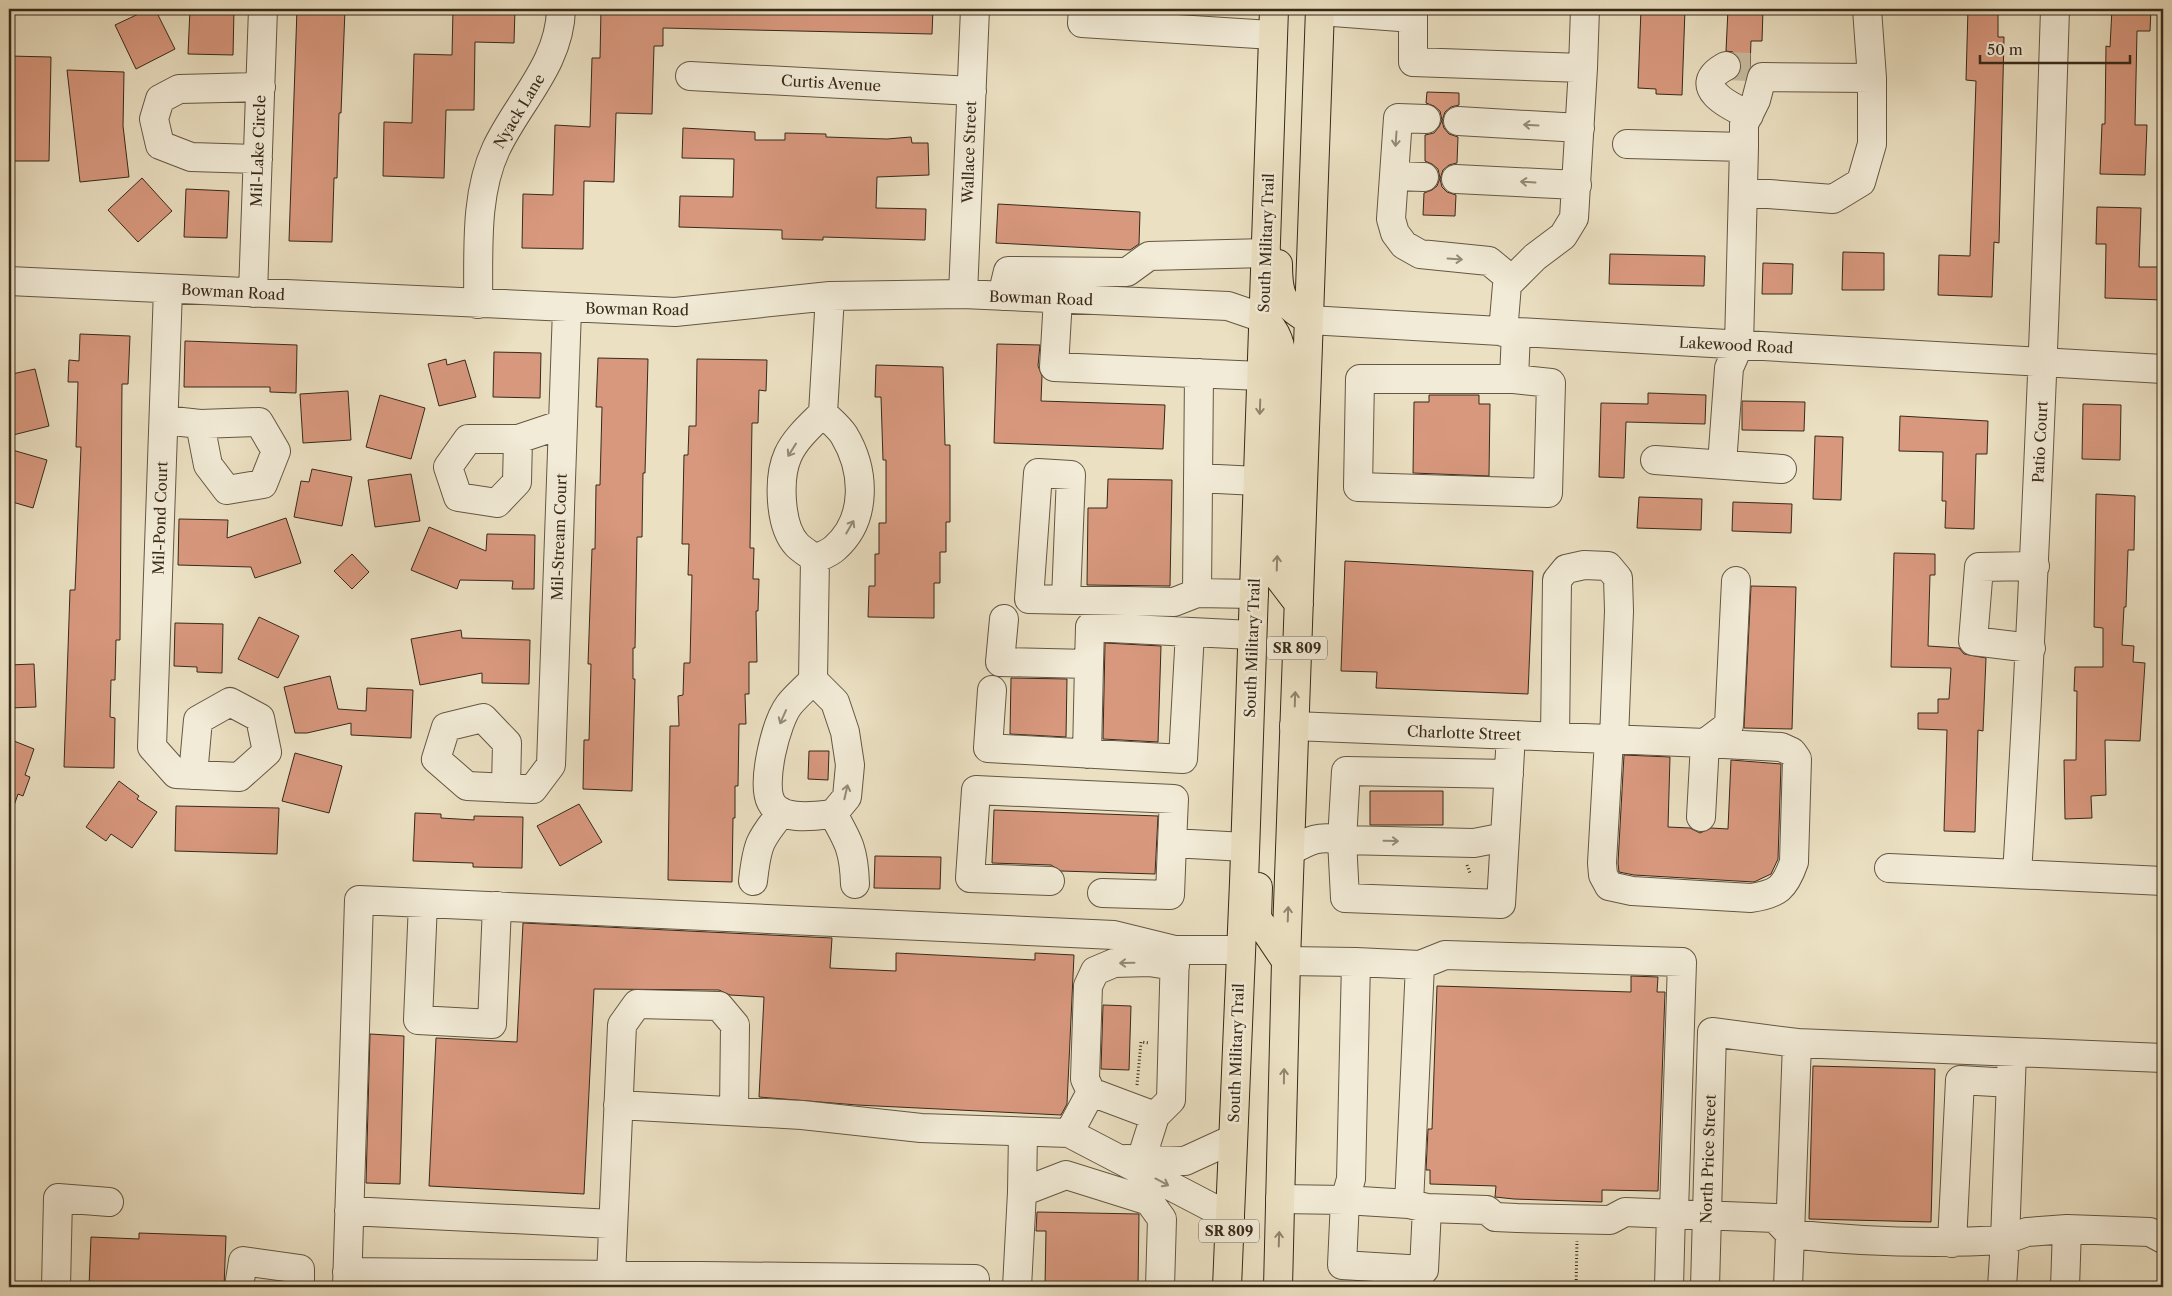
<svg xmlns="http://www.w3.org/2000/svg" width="2172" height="1296" font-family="'Libre Caslon Text',serif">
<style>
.building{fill:#d8987e;stroke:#372919}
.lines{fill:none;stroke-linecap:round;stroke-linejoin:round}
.minor-tunnel{stroke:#c7bba0;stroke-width:28;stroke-dasharray:28 14;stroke-linecap:butt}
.minor-casing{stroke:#645743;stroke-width:30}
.major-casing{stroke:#372919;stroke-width:30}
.path{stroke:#372919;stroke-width:3;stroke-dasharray:1 2.5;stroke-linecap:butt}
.minor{stroke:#f2ebd7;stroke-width:28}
.major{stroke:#ebe0c2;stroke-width:28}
.oneway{stroke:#948a78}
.oneway2{stroke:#91846e}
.labels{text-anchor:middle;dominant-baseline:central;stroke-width:5;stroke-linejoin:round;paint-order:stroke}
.shield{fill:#f2ebd7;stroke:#6f6352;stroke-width:1}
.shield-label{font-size:14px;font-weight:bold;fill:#372919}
.street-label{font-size:15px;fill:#372919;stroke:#f2ebd7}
</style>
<rect width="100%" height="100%" fill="#ebe0c2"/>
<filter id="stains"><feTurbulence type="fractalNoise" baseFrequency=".004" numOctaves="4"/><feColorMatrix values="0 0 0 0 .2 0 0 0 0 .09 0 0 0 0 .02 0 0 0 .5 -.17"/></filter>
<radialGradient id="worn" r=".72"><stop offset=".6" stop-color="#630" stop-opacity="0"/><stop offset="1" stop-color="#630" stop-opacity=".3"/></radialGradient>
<path class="building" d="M149,9H155L175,49L136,69L115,25Z
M190,9H234L233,55L188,54Z
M297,9H345L341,113H339L337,178H334L332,242L289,241Z
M453,9H515L514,43L475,42L474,110H446L444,178L383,176L384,122L412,123L414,54L452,55Z
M601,9H933L932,34L663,28V46H654L652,114L616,113L614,182L584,181L583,249L522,248L523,194L553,195L555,125L590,127L592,58H600Z
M1641,9H1685L1682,95L1656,94V89L1638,88Z
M1728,9H1763L1762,41H1751L1750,67L1746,75L1739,74L1742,65L1739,58L1733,52L1726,51Z
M1968,9H1998V37H2004L1999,243L1994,242L1992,297L1938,295L1939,255L1970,256L1976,81L1966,80Z
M2112,9H2151L2150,31H2137L2135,125H2147L2145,175L2100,174L2102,124H2105L2106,46L2110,47Z
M9,56L51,57L49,161H9Z
M67,70L124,72L123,126L129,177L80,182Z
M1427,92L1459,93V105L1451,107L1445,112L1442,121L1444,128L1449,134L1458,137L1457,163L1449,165L1443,170L1440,179L1442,187L1447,192L1456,195L1455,216L1423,215L1424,193L1432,190L1437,186L1440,178L1438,169L1432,164L1425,161V135L1434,133L1439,127L1442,120L1440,111L1434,106L1426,103Z
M683,128L755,132V140H785V133L826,134V137L887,139L911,137L912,143H928L929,175L877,177L876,208L926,209L925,240L823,237V240L782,239V230L679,227L680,196L733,197L734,159L682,158Z
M142,178L172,211L138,242L108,210Z
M186,189L229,191L227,238L184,237Z
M998,204L1140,212L1139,244L1130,250L996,243Z
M2097,207L2141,208L2139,267H2163V300L2105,298L2106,244H2096Z
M1843,252L1884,253V290H1842Z
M1610,254L1705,256L1704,286L1609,284Z
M1763,263L1793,264L1792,294H1762Z
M80,334L130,336L128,384H122L120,640H116L115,680H111L110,717L115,718L114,768L64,767L70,590H75L81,447H76L78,382H68L69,360L79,361Z
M185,341L297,345L296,393L270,392V387H184Z
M997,344L1040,345L1038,366L1042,376L1041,401L1165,405L1163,449L994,443Z
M494,352L541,353L540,398L493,397Z
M598,358L648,359L645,473H643L642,537H637L635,648H633V679H635L632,791L583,789L584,740H589L591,664H588L592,549H595L596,485H600L602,407H596Z
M446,359L447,365L465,360L476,397L439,406L428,364Z
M697,359L767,360L766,391L759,390L758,423H752L750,548H754L753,579H759L758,611H756L757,662H749V694H745L746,724H739L738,786H735V818H733L732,882L668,880L670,726H679L678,696L683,695L684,663H690L692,575H688L689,544H682L684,455H688L689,426H696Z
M876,365L943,367L945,445H950V522H946V552H940V583H934V618L868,617L869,586H875V554H879V523H886V460H883L881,397H875Z
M35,369L49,426L9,436V384L14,383L12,374Z
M348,391L351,440L303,443L300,394Z
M1648,393L1706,395L1705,424L1626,422L1624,478L1599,477L1601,403L1648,404Z
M380,395L425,408L411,459L366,447Z
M1429,395H1479V404H1490L1489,476L1413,473L1414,402H1429Z
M1742,401L1805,402L1804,431L1742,430Z
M2083,404L2121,405L2120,460L2082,459Z
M1900,416L1988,421L1987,454H1976L1974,529L1945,528L1946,501H1942L1943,452L1899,451Z
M1815,436L1843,437L1841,500L1813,499Z
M9,449L47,460L33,508L9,501Z
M312,469L352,477L342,526L294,517L301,481L309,482Z
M411,474L420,521L375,527L368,480Z
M1108,479L1172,480L1170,586L1087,585L1088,508H1107Z
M2096,494L2135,496L2134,550H2128L2126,607H2124L2122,645L2134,646L2133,662L2145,663L2140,741L2105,740L2106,795L2091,796L2092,818L2065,819L2064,760H2076L2077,691H2074L2075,667H2103V628L2094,627Z
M1639,497L1702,499L1701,530L1637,528Z
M1733,502L1792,504L1791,533L1732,531Z
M286,518L301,563L255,578L251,567L178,565L179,519L228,520L227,538Z
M429,527L486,551L487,534L535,535L534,589H512L513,581L460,580L457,589L411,570Z
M1894,553L1935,554V575H1930L1928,646L1959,648L1964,654L1986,658L1983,731L1978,730L1975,832L1944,831L1947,730L1918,729V713H1938V699H1949L1951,668L1891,667Z
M352,554L369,572L352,589L334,571Z
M1345,561L1533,571L1528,694L1376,688L1377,672L1341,671Z
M1751,586L1796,587L1792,729L1744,728Z
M259,617L299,636L278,678L238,659Z
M175,623L223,624L222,673L197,672V667L174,666Z
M461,630L462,638L530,640L529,684L482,683V673L420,685L411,639Z
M1105,643L1161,646L1158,742L1103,739Z
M34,664L36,707L9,708V665Z
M330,676L338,709L366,711L367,688L413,690L411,738L351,735V723L307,733H295L284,687Z
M1011,678L1067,679L1066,737L1010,734Z
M9,739L34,749L25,775L30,777L23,796L18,794L11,814H9Z
M809,751H829L828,780L808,779Z
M295,753L342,766L329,813L282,801Z
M1624,755L1670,757L1668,827L1690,828L1700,833L1711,828L1728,829L1731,760L1781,764L1778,859L1771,874L1754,882L1634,875L1619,872L1618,863Z
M119,781L139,796L137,799L157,812L132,848L111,834L106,841L86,827Z
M1370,791H1443V825H1370Z
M579,804L602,842L560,866L537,826Z
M176,806L279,808L277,854L175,851Z
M994,810L1158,816L1155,874L1061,871L1051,865L992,863Z
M415,813L441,814V818L474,820V816L523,817L522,868L473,867V863L413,861Z
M875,856L941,857L940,889L874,888Z
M523,923L832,938L830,968L896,971V953L1035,960V953L1074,955L1067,1104L1061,1115L857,1105L759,1097L764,997L730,995L719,990L594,989L584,1194L429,1186L436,1038L517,1042Z
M1631,976L1658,977L1657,992H1665L1658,1191L1602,1190V1202L1514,1199L1495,1197L1496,1186L1430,1184V1170H1426L1428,1129H1432L1437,986L1631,992Z
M1103,1005L1131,1006L1129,1070L1101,1069Z
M370,1034L404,1036L400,1184L366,1183Z
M1813,1066L1935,1069L1931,1222L1809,1219Z
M1037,1212L1139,1214L1138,1287H1045L1046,1231H1036Z
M139,1233L226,1236L224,1287H89L91,1237L139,1239Z"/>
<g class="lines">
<path class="minor-tunnel" d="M1726,66L1750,67"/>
<defs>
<path id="minor" d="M1083,9L1082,23L1273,35
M1413,9V62L1583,68L1585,9
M1867,9L1872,78
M1320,11L1413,18
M1726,66C1688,86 1729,106 1749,115
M690,76L972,91
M1426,119L1398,118L1391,219L1395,233L1404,245L1420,254L1489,261L1512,280
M1458,121L1580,128
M1627,144L1744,147L1739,345L1729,368L1722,464
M258,159L191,157L160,145L154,119L160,99L179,89L261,87
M1394,176L1424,177
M1456,179L1577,185
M1743,192L1833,199L1861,182L1872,144V78L1762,77L1756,100L1744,124V147
M9,281L675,312L830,296L963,294L1228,306L1263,318
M168,289L152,747L176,774L239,777L267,752L260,718L230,702L198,720L193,775
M253,293L263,9
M963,294L975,9
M1002,296L1008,271L1127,272L1149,256L1266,253
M1058,298L1054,367L1261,376
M478,304C479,254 474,196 496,149C518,102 560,64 561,9
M1309,320L2163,369
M1503,332L1507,285L1535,257L1563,236L1574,218L1583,68
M1199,373L1197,593L1254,594
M1514,379L1551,383L1548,493L1358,487L1360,379H1514L1516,332
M164,420L200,424L208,465L227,490L263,484L276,451L259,422L200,424
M518,439L517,482L497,503L458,497L448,467L468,439H518L563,424
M1655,460L1782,469
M1198,478L1257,481
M815,559C809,554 802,550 797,545C779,526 778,477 788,455C795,439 811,425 823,413L830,296
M815,559C821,556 830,553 835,548C868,519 865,470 844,435C839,427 830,420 823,413
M1066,599L1071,475L1038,473L1029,599L1174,602L1197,593
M1004,619L1000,662L1089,664L1090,627L1252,635
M2031,648L1973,641L1979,567L2035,566
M813,680L835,702L845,732L850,765L847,797L833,814C816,816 781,822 771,802C761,783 776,722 789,705C796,696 805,689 813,680L815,559
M992,690L988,748L1183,759L1190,632
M1294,726L1705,743L1701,817
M1555,737L1557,580L1566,569L1584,565L1608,566L1618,578L1619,611L1614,739
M1609,739L1602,863L1603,875L1609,886L1632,891L1751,898C1778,894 1785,888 1794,862L1797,759L1792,752L1781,747L1705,743
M1705,743L1729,725L1736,581
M1087,754L1089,664
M1509,774L1346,771L1342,840L1345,898L1501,904C1504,848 1508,791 1511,735
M506,788L507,743L483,718L446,727L436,759L467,786L533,789L551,765L567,309
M833,814C849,842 854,851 855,884
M1290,851C1310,840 1319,835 1342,840L1474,843L1505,837
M1889,868L2163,881
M2017,874C2035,586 2046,298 2055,9
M753,881C757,845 759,840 782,812
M1050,881L970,878L976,790L1174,799L1172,843L1245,847
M1102,893L1170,895L1172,843
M423,903L418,1020L492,1024L497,906
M1286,961L1356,962
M1420,965L1445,955L1682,962L1674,1212
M1797,1043L2163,1058
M1091,1092L1085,1079L1088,986L1095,971L1114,963L1149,962L1175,966
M618,1105L802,1115L921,1128L1069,1133L1230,1217
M1069,1133L1091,1092L1155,1116
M1126,1159L1185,1161L1233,1139
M1141,1160L1155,1116L1171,1100L1175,950
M1022,1192L1023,1132
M1280,1199L1345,1200L1409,1204L1427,1208L1487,1210L1495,1217L1517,1218L1610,1220L1625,1212L1775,1218L1790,1234L1797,1043L1712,1032L1705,1287
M1409,1204L1420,965L1356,962L1351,1179L1345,1200L1342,1265L1424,1270L1427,1208
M349,1211L613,1224
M1952,1243L1960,1080L2011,1083
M347,1272L975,1279L974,1287
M611,1276L622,1025L637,1004L719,1006L735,1025L734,1111
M56,1287L58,1198L109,1202
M239,1287L243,1261L300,1269V1287
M347,1287L359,900L1114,935L1175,950H1241
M1017,1287L1022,1192L1066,1175L1149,1201L1162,1219L1160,1287
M1669,1287L1671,1212
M1788,1287L1790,1234C1862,1242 1933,1244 2005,1240L2012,1052
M2002,1287L2005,1240L2027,1232L2067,1229L2150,1232L2163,1239
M2065,1287L2067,1229"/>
<path id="major" d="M1278,264C1278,295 1281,304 1309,320
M1263,318C1278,332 1281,345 1283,365L1276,574L1299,604
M1258,887L1257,918L1286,961
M1227,1287L1244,882L1274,9
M1278,1287L1286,961L1320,9"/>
</defs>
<use href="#minor" class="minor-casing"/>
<use href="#major" class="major-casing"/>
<path class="path" d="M1467,865L1470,873
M1137,1085L1141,1042L1149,1043
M1576,1287L1577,1241"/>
<use href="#minor" class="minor"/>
<use href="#major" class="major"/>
</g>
<defs><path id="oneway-shaft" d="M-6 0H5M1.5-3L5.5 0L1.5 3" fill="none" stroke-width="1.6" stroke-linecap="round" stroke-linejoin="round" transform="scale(1.25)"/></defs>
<g class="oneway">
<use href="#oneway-shaft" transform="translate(1531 125) rotate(-177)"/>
<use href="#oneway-shaft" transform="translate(1396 139) rotate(94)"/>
<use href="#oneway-shaft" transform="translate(1528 182) rotate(-177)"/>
<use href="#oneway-shaft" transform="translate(1455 259) rotate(4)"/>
<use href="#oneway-shaft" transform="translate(792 450) rotate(122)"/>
<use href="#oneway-shaft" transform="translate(850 527) rotate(-60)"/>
<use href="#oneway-shaft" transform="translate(783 717) rotate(114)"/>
<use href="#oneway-shaft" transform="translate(846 792) rotate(-77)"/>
<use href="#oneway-shaft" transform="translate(1391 841) rotate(1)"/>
<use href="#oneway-shaft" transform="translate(1127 963) rotate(179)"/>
<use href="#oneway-shaft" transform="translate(1162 1182) rotate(28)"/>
</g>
<g class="oneway2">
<use href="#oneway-shaft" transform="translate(1260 407) rotate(92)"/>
<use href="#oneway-shaft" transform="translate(1277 563) rotate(-88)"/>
<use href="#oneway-shaft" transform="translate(1295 699) rotate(-88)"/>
<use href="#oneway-shaft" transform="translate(1288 914) rotate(-88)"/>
<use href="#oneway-shaft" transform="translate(1284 1076) rotate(-89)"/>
<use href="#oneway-shaft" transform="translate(1279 1239) rotate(-88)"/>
</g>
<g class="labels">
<g class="shield">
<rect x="1267" y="636.5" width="60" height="23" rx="4"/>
<rect x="1199" y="1219.5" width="60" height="23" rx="4"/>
</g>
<g class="shield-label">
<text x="1297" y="648">SR 809</text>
<text x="1229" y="1231">SR 809</text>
</g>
<g class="street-label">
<text transform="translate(831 83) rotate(3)">Curtis Avenue</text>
<text transform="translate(519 111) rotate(-59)">Nyack Lane</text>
<text transform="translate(258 151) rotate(-88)">Mil-Lake Circle</text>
<text transform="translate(969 152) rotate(-88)">Wallace Street</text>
<text transform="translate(1266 243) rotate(-88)">South Military Trail</text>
<text transform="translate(233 292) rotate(3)">Bowman Road</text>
<text transform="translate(1041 298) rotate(2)">Bowman Road</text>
<text transform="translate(637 309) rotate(1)">Bowman Road</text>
<text transform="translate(1736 345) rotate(3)">Lakewood Road</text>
<text transform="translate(2040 442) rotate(-87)">Patio Court</text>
<text transform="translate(160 518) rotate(-88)">Mil-Pond Court</text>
<text transform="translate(559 537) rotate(-88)">Mil-Stream Court</text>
<text transform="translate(1252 648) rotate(-88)">South Military Trail</text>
<text transform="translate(1464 733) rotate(2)">Charlotte Street</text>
<text transform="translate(1236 1053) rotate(-88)">South Military Trail</text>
<text transform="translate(1708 1159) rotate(-88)">North Price Street</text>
</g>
</g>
<rect width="2172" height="1296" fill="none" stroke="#ebe0c2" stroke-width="30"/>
<rect x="10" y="10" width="2152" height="1276" fill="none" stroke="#372919" stroke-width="2.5"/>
<rect x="15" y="15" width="2142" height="1266" fill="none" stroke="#372919"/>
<path d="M1980 55v8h150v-8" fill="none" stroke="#372919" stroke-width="2.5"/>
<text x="1987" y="55" font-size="15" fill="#372919" stroke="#f2ebd7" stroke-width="4" paint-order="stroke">50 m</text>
<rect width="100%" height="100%" filter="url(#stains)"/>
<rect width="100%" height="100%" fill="url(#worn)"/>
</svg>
